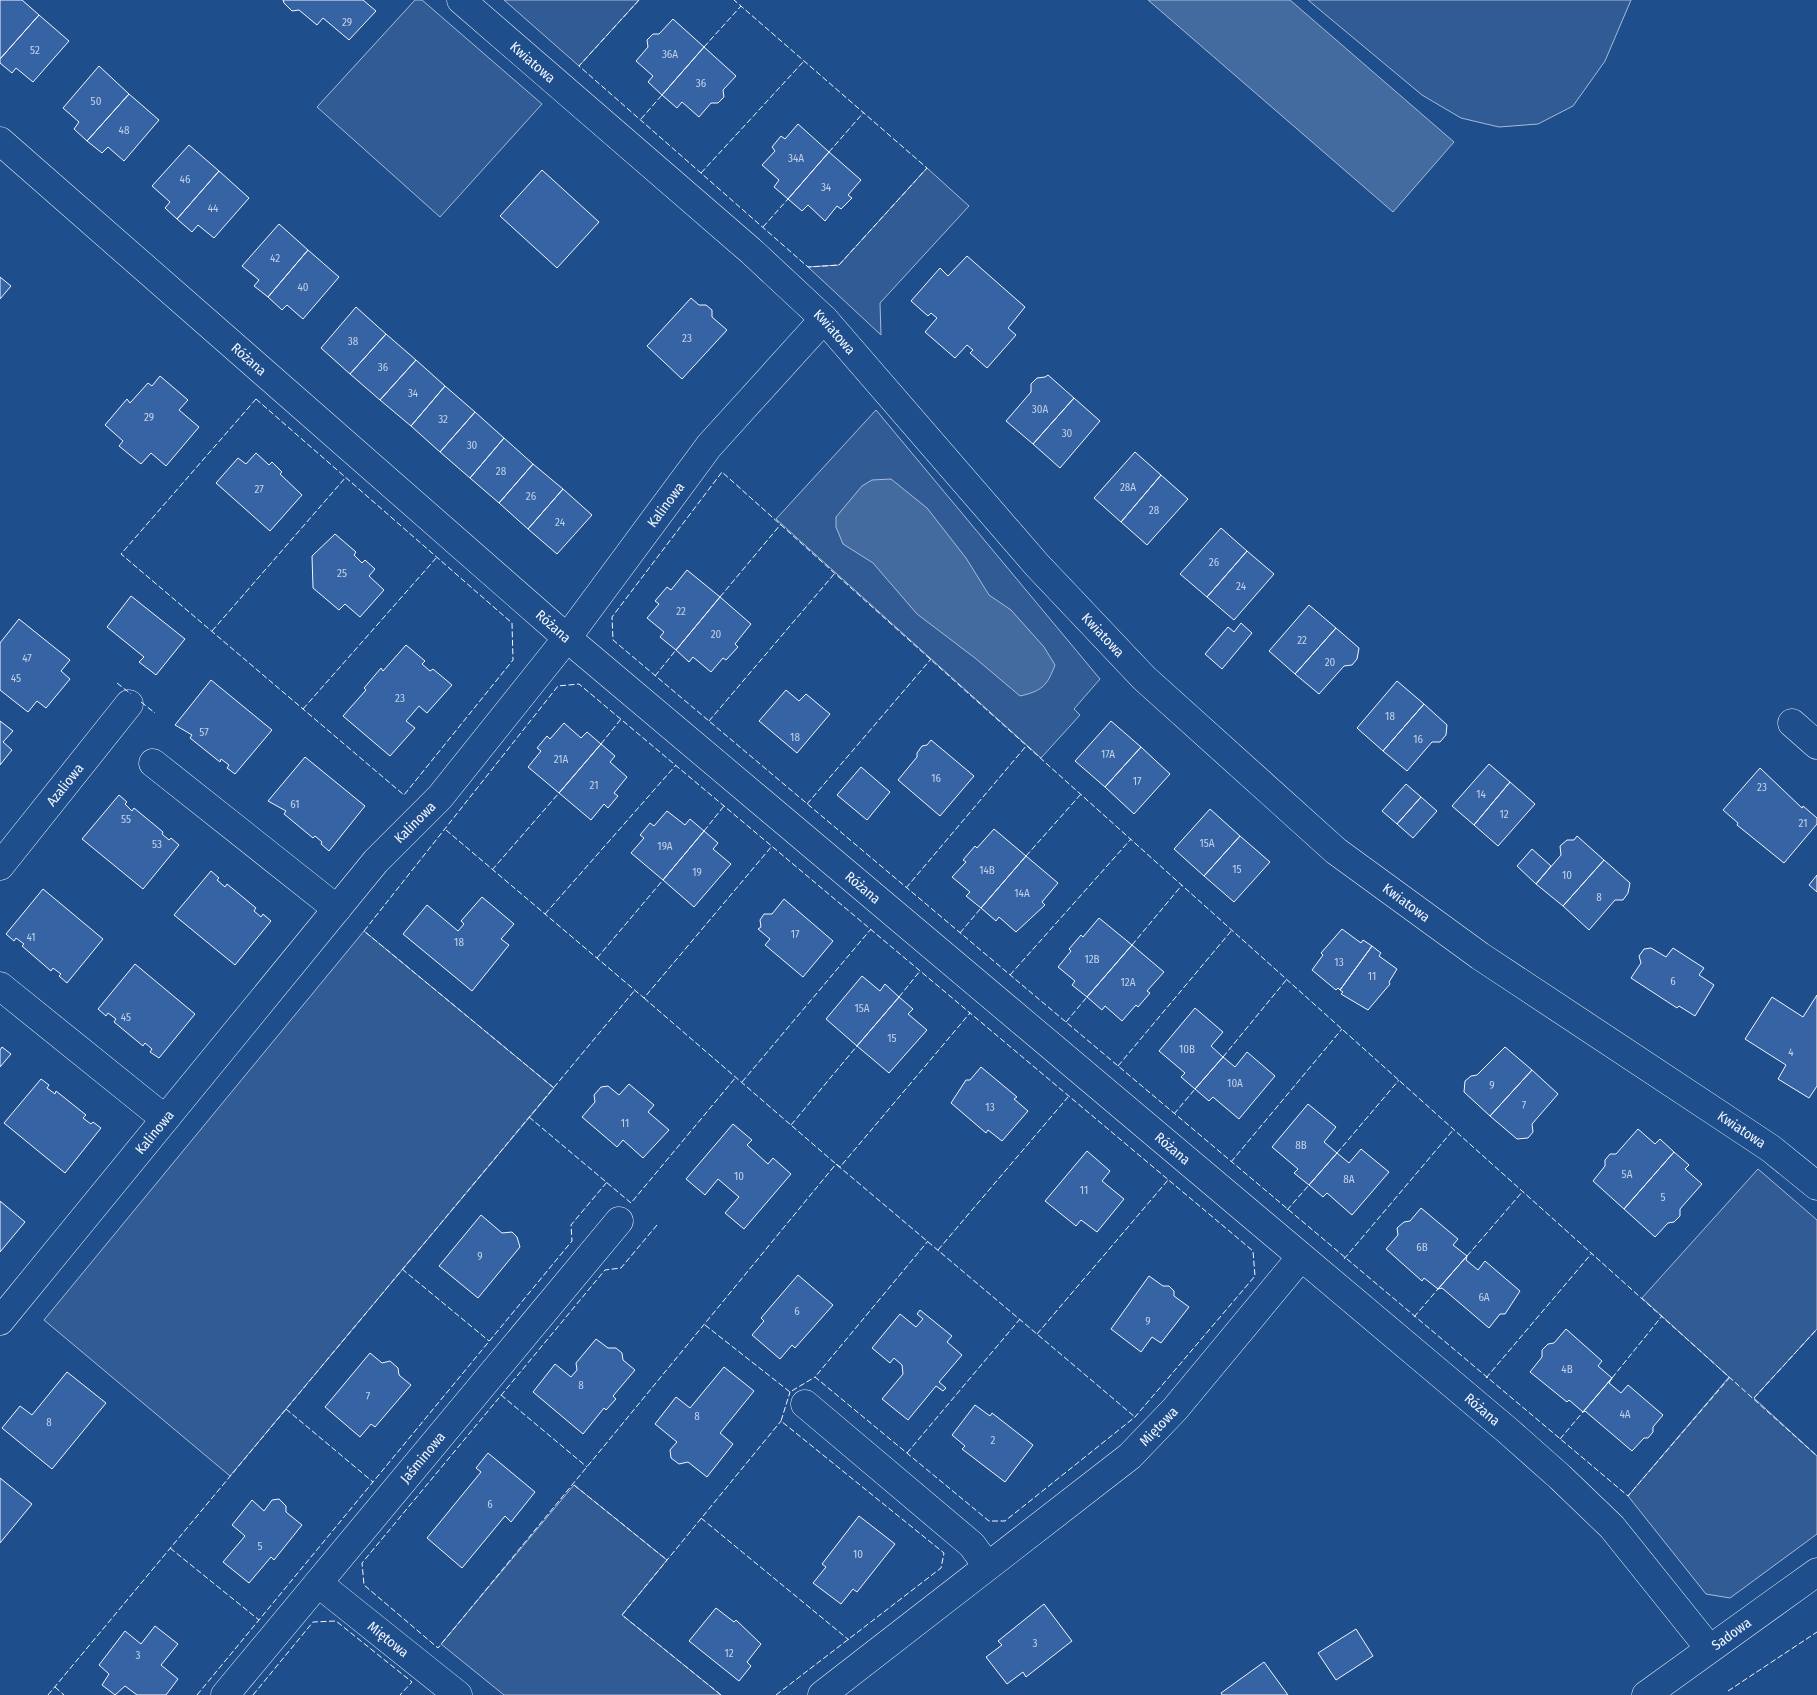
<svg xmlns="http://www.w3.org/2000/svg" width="1817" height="1695" font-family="'Fira Sans Condensed',sans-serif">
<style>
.green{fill:#305b95;stroke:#a8bbd7}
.water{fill:#446ba0;stroke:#a8bbd7}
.building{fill:#3563a3;stroke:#f2f6ff}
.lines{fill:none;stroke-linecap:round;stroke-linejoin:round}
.minor-casing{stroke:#f2f6ff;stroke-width:29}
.minor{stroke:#1f4e8c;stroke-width:28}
.fence{stroke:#f2f6ff;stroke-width:1;stroke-dasharray:6 2.5;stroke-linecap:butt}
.labels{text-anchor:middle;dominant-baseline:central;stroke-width:4;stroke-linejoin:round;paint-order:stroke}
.number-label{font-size:11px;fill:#c3d1e8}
.street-label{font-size:14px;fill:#f2f6ff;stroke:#1f4e8c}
</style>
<rect width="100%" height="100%" fill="#1f4e8c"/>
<path class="green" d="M415,0H422L542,104L440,217L317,107Z
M504,0H639L579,66Z
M1308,0H1631L1605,61L1573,106L1538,124L1499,127L1461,118L1422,95Z
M927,168L969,206L880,303L881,335L808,267L839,265Z
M876,410L1100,679L1074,709L1080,715L1041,758L776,519Z
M364,931L554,1088L230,1476L44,1320Z
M1758,1169L1817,1220V1329L1754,1398L1817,1456V1534L1730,1598L1706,1594L1628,1496L1729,1377L1642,1298Z
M574,1485L667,1560L622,1615L721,1695H504L441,1644Z"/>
<path class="water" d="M1148,0H1290L1454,142L1393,212Z
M891,479L927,508L966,558L989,595L1011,610L1044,647L1055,665C1047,686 1042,691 1020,696L975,658L917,614L873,563L843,544L836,527V517L862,486L872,480Z"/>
<path class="building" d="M0,0H22L39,15L0,59Z
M283,0H363L376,11L349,40L323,18L317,25L299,10L292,11L284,3Z
M39,15L69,41L33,82L16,68L12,73L0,63V59Z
M673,19L704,47L662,95L648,82L653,76L636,61L648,47L647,40L653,34H659Z
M704,47L736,76L723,90L724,97L718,103H711L699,117L682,102L677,108L662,95Z
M99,66L129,94L87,141L74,129L79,122L63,108Z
M129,94L159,120L124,161L108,147L102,153L87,141Z
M798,124L829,152L788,199L774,187L779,180L762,165L775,151L772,147L781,136L785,139Z
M189,145L219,171L177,219L165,208L170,202L152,186Z
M829,152L861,180L848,195L852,198L841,209L837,206L825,221L808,205L802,211L788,199Z
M542,170L599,222L557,268L500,216Z
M219,171L249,198L214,238L198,225L192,232L177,219Z
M279,224L308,250L268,297L254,286L259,280L242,266Z
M308,250L339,277L303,319L287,305L282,310L268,297Z
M967,256L1025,307L1008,328L1016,335L987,368L970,353L973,350L967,345L955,358L925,332L937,318L931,313L928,316L911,301L940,268L948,276Z
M0,277L11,286L0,299Z
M691,298L699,305H706L712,310V317L727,330L682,379L647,346Z
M356,307L386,334L350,374L321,348Z
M386,334L416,360L380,400L350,374Z
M416,360L445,386L411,426L380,400Z
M1048,375L1074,398L1033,444L1006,421L1031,392V384L1037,378L1045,377Z
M160,376L188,400L179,410L199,427L166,466L151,453L141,464L119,446L123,441L105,425L127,399L130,403L148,383L152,386Z
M445,386L475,412L440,452L411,426Z
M1074,398L1100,421L1060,468L1033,444Z
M475,412L504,438L470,478L440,452Z
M504,438L533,464L499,503L470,478Z
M1135,452L1161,475L1121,522L1094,498Z
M256,453L269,465L272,462L282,472L280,474L302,495L270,531L216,483L238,458L246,464Z
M533,464L563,489L528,529L499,503Z
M1161,475L1188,499L1147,545L1121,522Z
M563,489L592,515L557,554L528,529Z
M1221,528L1247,551L1207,597L1180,574Z
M335,534L356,552L354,555L362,563L365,560L375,569L369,576L384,590L360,617L345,604L339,610L313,588L312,556Z
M1247,551L1274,574L1234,620L1207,597Z
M687,570L720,597L676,650L660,637L664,632L647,618L659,604L655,601L667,587L671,590Z
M131,596L185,639L156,675L139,662L144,657L107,627Z
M720,597L751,624L735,644L738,647L726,660L723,658L711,672L693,657L689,662L676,650Z
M1309,605L1336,628L1295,674L1269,651Z
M19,619L70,660L61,671L70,679L46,708L37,701L28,712L0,690V643Z
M1241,623L1252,633L1222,669L1205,654L1228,627L1234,632Z
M1336,628L1359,648L1357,659L1352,665L1344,666L1319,694L1295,674Z
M406,645L425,661L422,664L430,671L433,669L452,685L427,713L419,706L406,721L415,728L390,756L343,716L366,690L364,688L381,668L383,671Z
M211,680L272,730L235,774L227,768L229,765L221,759L220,762L190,738L192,735L175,725Z
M1397,681L1424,704L1383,751L1357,728Z
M786,690L799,701L806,694L830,714L797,753L759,721Z
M1424,704L1447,725L1446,735L1440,742H1432L1407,771L1383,751Z
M0,721L13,731L3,742L12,750L0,765Z
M1111,721L1141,747L1105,787L1075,761Z
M564,723L581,738L587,732L601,744L559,793L528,767L541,751L537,748L547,736L550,739Z
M931,740L974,776L940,816L898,780L917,757V753L922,746L927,745Z
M601,744L615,756L610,762L627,777L614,793L618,796L608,808L604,804L591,820L559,793Z
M1141,747L1170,774L1134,814L1105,787Z
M305,757L365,806L329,851L321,844L322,842L315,836L313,838L284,814L286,811L268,801Z
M1489,764L1510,782L1474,825L1452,806Z
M861,767L890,792L867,820L837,795Z
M1760,768L1802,808L1803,806L1817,818V824L1784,863L1737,825L1738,823L1723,810Z
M1510,782L1535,804L1498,846L1474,825Z
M1406,784L1421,797L1397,824L1382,811Z
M119,795L127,802L125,804L132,811L134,808L163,832L162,834L169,840L171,838L179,845L143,889L82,839Z
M1421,797L1437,811L1413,838L1397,824Z
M1210,809L1240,836L1204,876L1174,849Z
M667,811L685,825L690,819L704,831L663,880L631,853L644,838L640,835L650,823L654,826Z
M994,829L1026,856L981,908L966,896L970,892L952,877L966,862L963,860L975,846L977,848Z
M704,831L718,843L713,849L731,864L694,907L663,880Z
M1240,836L1270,862L1234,902L1204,876Z
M1577,836L1604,860L1563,906L1536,884L1561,855L1560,846L1567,840H1574Z
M1532,849L1551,866L1536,884L1517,866Z
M1026,856L1058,883L1042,902L1045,905L1016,932L999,917L996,921L981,908Z
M1604,860L1630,883L1628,893L1623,900H1615L1589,930L1563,906Z
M211,871L219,878L217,880L225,887L227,884L256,908L254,911L261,917L263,914L271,921L235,965L174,915Z
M1817,875V892L1809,885Z
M43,889L103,939L67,983L59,976L61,974L53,968L51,971L22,946L24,944L16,938L14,941L6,934Z
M482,897L514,924L501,939L509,945L472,991L403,934L427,905L458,931L464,924L461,921Z
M784,899L833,941L803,977L765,945L770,939L758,929L761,927L760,920L764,914H772Z
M1099,918L1132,945L1087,997L1072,985L1075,981L1058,967L1071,951L1069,949L1081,935L1083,937Z
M1342,929L1361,943L1363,940L1372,946L1340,990L1338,988L1336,990L1312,970L1323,955L1321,953Z
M1132,945L1164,972L1147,991L1150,993L1138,1007L1136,1005L1122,1021L1105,1006L1102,1010L1087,997Z
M1372,946L1381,953L1379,956L1397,969L1389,982L1390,984L1368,1010L1341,994L1343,992L1340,990Z
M1651,948L1666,957L1673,948L1704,968L1699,975L1714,985L1695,1016L1679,1006L1677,1008L1631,978L1641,963L1639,956L1644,949Z
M135,964L195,1014L159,1058L150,1052L152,1049L145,1043L143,1046L114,1022L116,1019L108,1013L106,1016L98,1009Z
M862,976L880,991L885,984L899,997L857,1046L826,1019Z
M1817,995V1086L1809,1098L1778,1079L1786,1065L1745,1039L1772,997L1803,1017Z
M899,997L913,1009L908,1014L927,1030L889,1073L857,1046Z
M1195,1008L1223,1032L1211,1046L1223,1057L1195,1089L1181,1077L1185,1073L1159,1051Z
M2,1047L11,1054L0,1067V1050Z
M1505,1047L1532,1070L1490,1116L1464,1092L1465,1081L1471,1076L1477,1075Z
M1247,1052L1275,1076L1239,1119L1213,1097L1209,1101L1195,1089L1223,1057L1235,1067Z
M981,1067L1017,1097L1014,1099L1028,1111L1002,1141L988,1130L986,1133L951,1103L966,1080H970Z
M1532,1070L1558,1094L1532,1124L1533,1132L1528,1138L1517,1139L1490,1116Z
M41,1079L49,1085L47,1088L55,1094L56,1091L86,1115L83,1118L91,1124L93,1122L101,1128L65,1173L4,1123Z
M629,1084L654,1105L648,1112L669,1130L643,1158L623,1140L617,1147L582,1117L595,1102L594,1095L601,1087L608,1086L619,1095Z
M1308,1104L1336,1127L1324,1142L1337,1153L1309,1185L1294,1173L1298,1169L1272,1147Z
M733,1124L752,1140L747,1145L768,1164L773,1158L791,1174L744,1229L725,1213L739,1197L718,1179L705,1195L686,1179Z
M1638,1129L1655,1144L1660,1139L1674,1152L1624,1209L1593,1181L1605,1166V1160L1610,1154H1616Z
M1361,1149L1389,1172L1352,1215L1327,1193L1323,1197L1309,1185L1337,1153L1349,1163Z
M1087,1151L1110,1171L1102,1181L1124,1199L1097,1232L1081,1220L1076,1226L1045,1201Z
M1674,1152L1689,1165L1685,1169L1702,1184L1680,1209V1216L1674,1222L1668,1223L1655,1237L1624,1209Z
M0,1201L25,1222L0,1252Z
M1421,1208L1458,1239L1453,1245L1467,1256L1438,1289L1424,1278L1422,1281L1386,1249L1398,1235L1397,1228L1404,1222L1410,1221Z
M481,1215L502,1233L512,1232L517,1237L520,1247L478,1298L439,1266Z
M1467,1256L1466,1260L1478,1270L1485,1261L1520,1291L1505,1314H1500L1489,1328L1442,1288L1438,1289Z
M798,1275L833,1305L795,1348L792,1345L780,1359L752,1335L764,1321L761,1318Z
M1149,1276L1163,1286H1169L1174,1291V1296L1189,1307L1161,1343L1152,1337L1141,1352L1111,1329Z
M920,1310L952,1336L947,1342L962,1355L939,1382L946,1388L943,1391L936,1386L908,1420L882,1399L903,1374L902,1365L894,1358L890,1363L872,1348L900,1314L916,1327L923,1319L917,1314Z
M1566,1329L1602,1361L1598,1366L1612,1378L1583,1412L1569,1400L1567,1402L1530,1372L1542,1357V1350L1548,1344L1554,1343Z
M596,1339L608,1348H616L622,1353L623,1360L635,1370L613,1396L616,1399L606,1410L604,1408L583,1434L533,1392L555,1364L571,1377L577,1370L576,1363Z
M370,1353L382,1363L390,1361L398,1368L399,1375L411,1385L375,1427L371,1424L360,1437L325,1407Z
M724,1367L754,1391L720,1433L733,1444L707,1477L688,1462L679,1464L671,1458L670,1450L677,1442L655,1424L676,1397L690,1408Z
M67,1372L106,1403L52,1469L2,1428L20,1406L32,1415Z
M1612,1378L1609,1383L1621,1393L1628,1385L1663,1415L1653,1427V1432L1648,1438H1644L1632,1451L1585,1411L1583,1412Z
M975,1405L990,1416L992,1413L1033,1445L1005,1482L962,1449L965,1446L952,1435Z
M488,1453L535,1492L511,1522L505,1516L462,1568L427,1538L481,1472L476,1468Z
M0,1478L32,1504L0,1543Z
M279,1499L286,1506V1512L302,1525L274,1560L271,1557L249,1583L223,1562L245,1536L232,1525L252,1500L264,1511L272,1500Z
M859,1516L895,1544L857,1592L853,1589L841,1604L813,1583L826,1567L822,1564Z
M1044,1604L1072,1641L1026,1677L1023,1672L1007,1684L986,1657L1002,1645L998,1641Z
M716,1608L734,1622L736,1620L761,1644L747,1662L751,1666L739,1681L689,1641Z
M155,1626L178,1644L161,1665L178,1679L166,1695H137L125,1686L115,1695L102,1685L109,1674L99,1665L125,1631L141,1644Z
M1356,1629L1373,1656L1336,1680L1318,1653Z
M1264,1662L1288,1695H1222L1221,1693Z"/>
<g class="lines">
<defs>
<g id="minor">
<path id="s1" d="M461,0L751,251L824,319L1037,565L1144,678L1336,851L1480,956L1770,1148L1817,1186"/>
<path id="s2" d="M0,141L567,638L1507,1430L1560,1477L1612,1527L1709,1648"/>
<path d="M1792,723L1817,745"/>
<path d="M153,763L337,909"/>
<path id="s3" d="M0,866L129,704"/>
<path d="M0,986L165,1119"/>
<path id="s4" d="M0,1321L376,861L440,797L567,638L709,446L824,319"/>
<path d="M805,1404L972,1545L987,1566"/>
<path id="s5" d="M318,1583L458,1695"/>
<path id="s6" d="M225,1695L619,1221"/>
<path id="s7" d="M822,1695L1130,1456L1175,1409L1301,1257"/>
<path id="s8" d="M1646,1695L1817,1572"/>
</g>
</defs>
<use href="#minor" class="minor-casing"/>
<use href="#minor" class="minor"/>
<path class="fence" d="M639,0L579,66L808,267L839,265L927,168L734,0
M704,47L741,6
M641,119L662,95
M829,152L864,112
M701,173L804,61
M763,227L788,199
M256,399L512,623L513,660L404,795L121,554Z
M720,597L781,524
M212,631L346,477
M655,676L676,650
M117,683L131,694
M141,702L155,713
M303,709L437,557
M709,721L835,573
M601,744L621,719
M807,804L931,659
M446,830L644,998L772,846
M704,831L724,806
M1026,856L1081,794
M492,870L559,793
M906,888L1027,745
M545,914L676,765
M960,933L981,908
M1132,945L1182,885
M597,958L663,880
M1010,975L1131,839
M899,997L920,971
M644,998L836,1164L1135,1417
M1066,1022L1087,997
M1223,1057L1287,979
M1118,1066L1232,930
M742,1082L871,929
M554,1088L364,931L558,686L579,684L1253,1251L1255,1276L1135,1417L1005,1521H989L815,1377L928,1241
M1174,1114L1195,1089
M529,1117L631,1203L736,1077
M791,1125L857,1046
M1337,1153L1399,1080
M1231,1162L1342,1029
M1287,1210L1309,1185
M657,1225L621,1268L605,1270L362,1563L364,1585L438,1648L836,1164L840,1167L970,1013
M938,1250L1068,1097
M1467,1256L1523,1191
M1344,1259L1454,1129
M402,1269L489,1341
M1414,1317L1438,1289
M705,1325L790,1392L815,1377
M1037,1334L1168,1180
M1730,1377L1628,1496L613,640L612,617L722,472L1817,1456
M1486,1378L1592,1253
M1612,1378L1662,1316
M501,1395L587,1467
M1754,1398L1817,1329
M286,1409L373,1482
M1560,1439L1583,1412
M907,1453L1020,1319
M574,1485L667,1560
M701,1518L849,1640
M170,1548L259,1620
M55,1687L64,1695
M1728,1691L1817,1632
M48,1695L635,990
M197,1695L572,1241L571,1225L607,1182
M253,1695L313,1622L336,1621L412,1682L400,1695
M721,1695L622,1615L781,1421
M776,1695L941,1568L944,1553L781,1421L790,1392"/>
</g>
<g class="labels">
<g class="number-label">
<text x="347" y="22">29</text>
<text x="35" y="50">52</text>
<text x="670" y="54">36A</text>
<text x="701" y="83">36</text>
<text x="96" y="101">50</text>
<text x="124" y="130">48</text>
<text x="796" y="158">34A</text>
<text x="185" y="179">46</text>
<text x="826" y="187">34</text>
<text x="213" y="208">44</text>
<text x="275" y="258">42</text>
<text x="303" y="287">40</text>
<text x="687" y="338">23</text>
<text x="353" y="341">38</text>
<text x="383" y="367">36</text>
<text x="413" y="393">34</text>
<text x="1040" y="409">30A</text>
<text x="149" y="417">29</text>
<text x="443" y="419">32</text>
<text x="1067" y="433">30</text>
<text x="472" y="445">30</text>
<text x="501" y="471">28</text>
<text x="1128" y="487">28A</text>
<text x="259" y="489">27</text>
<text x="531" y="496">26</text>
<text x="1154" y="510">28</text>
<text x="560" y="522">24</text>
<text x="1214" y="562">26</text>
<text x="342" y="573">25</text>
<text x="1241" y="586">24</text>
<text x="681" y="611">22</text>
<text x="716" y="634">20</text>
<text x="1302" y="640">22</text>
<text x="27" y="658">47</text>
<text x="1330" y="662">20</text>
<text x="16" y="678">45</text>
<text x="400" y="698">23</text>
<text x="1390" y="716">18</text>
<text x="204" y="732">57</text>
<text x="795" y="737">18</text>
<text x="1418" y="739">16</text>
<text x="1108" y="754">17A</text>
<text x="561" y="759">21A</text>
<text x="936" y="778">16</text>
<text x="1137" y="781">17</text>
<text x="594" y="785">21</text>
<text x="1762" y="787">23</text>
<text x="1481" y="794">14</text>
<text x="295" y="804">61</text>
<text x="1504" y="814">12</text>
<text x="126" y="819">55</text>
<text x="1803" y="823">21</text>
<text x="1207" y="843">15A</text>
<text x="157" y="844">53</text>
<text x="665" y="846">19A</text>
<text x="1237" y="869">15</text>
<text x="987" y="870">14B</text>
<text x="697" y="872">19</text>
<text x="1567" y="875">10</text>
<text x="1022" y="893">14A</text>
<text x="1599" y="897">8</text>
<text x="795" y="934">17</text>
<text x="31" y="937">41</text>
<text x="459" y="942">18</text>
<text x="1092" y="959">12B</text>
<text x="1339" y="962">13</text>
<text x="1372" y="976">11</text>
<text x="1673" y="981">6</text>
<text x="1128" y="982">12A</text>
<text x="862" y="1008">15A</text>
<text x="126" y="1017">45</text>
<text x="892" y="1038">15</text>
<text x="1187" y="1049">10B</text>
<text x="1791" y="1052">4</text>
<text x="1235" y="1083">10A</text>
<text x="1492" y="1085">9</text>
<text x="1524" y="1105">7</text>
<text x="990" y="1107">13</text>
<text x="625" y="1123">11</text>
<text x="1301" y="1145">8B</text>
<text x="1627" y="1174">5A</text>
<text x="739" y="1176">10</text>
<text x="1349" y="1179">8A</text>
<text x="1084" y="1190">11</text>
<text x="1663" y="1197">5</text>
<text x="1422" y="1247">6B</text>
<text x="480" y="1256">9</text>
<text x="1484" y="1297">6A</text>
<text x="797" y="1311">6</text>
<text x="1148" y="1321">9</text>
<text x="1567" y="1369">4B</text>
<text x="581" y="1385">8</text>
<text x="368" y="1396">7</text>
<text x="1625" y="1414">4A</text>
<text x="697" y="1416">8</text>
<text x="49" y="1422">8</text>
<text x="993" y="1440">2</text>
<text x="490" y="1504">6</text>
<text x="260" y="1546">5</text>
<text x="858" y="1554">10</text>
<text x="1035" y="1643">3</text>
<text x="729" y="1653">12</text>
<text x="138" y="1655">3</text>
</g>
<g class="street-label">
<text stroke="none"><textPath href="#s1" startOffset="95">Kwiatowa</textPath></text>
<text stroke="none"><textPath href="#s1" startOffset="500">Kwiatowa</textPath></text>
<text stroke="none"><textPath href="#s2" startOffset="331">Różana</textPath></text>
<text stroke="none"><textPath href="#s4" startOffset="1054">Kalinowa</textPath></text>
<text stroke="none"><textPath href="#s2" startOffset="736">Różana</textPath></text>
<text stroke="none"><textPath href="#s1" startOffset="905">Kwiatowa</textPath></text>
<text stroke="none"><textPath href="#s3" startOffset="104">Azaliowa</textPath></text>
<text stroke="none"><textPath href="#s4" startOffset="649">Kalinowa</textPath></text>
<text stroke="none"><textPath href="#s2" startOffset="1141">Różana</textPath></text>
<text stroke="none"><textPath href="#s1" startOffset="1310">Kwiatowa</textPath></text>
<text stroke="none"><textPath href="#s1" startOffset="1715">Kwiatowa</textPath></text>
<text stroke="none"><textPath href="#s4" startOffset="244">Kalinowa</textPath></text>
<text stroke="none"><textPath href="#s2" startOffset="1546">Różana</textPath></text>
<text stroke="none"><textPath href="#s2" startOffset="1951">Różana</textPath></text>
<text stroke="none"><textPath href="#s7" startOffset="431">Miętowa</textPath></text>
<text stroke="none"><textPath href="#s6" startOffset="309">Jaśminowa</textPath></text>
<text stroke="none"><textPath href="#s8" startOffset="105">Sadowa</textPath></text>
<text stroke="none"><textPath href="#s5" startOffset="90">Miętowa</textPath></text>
</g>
</g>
</svg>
